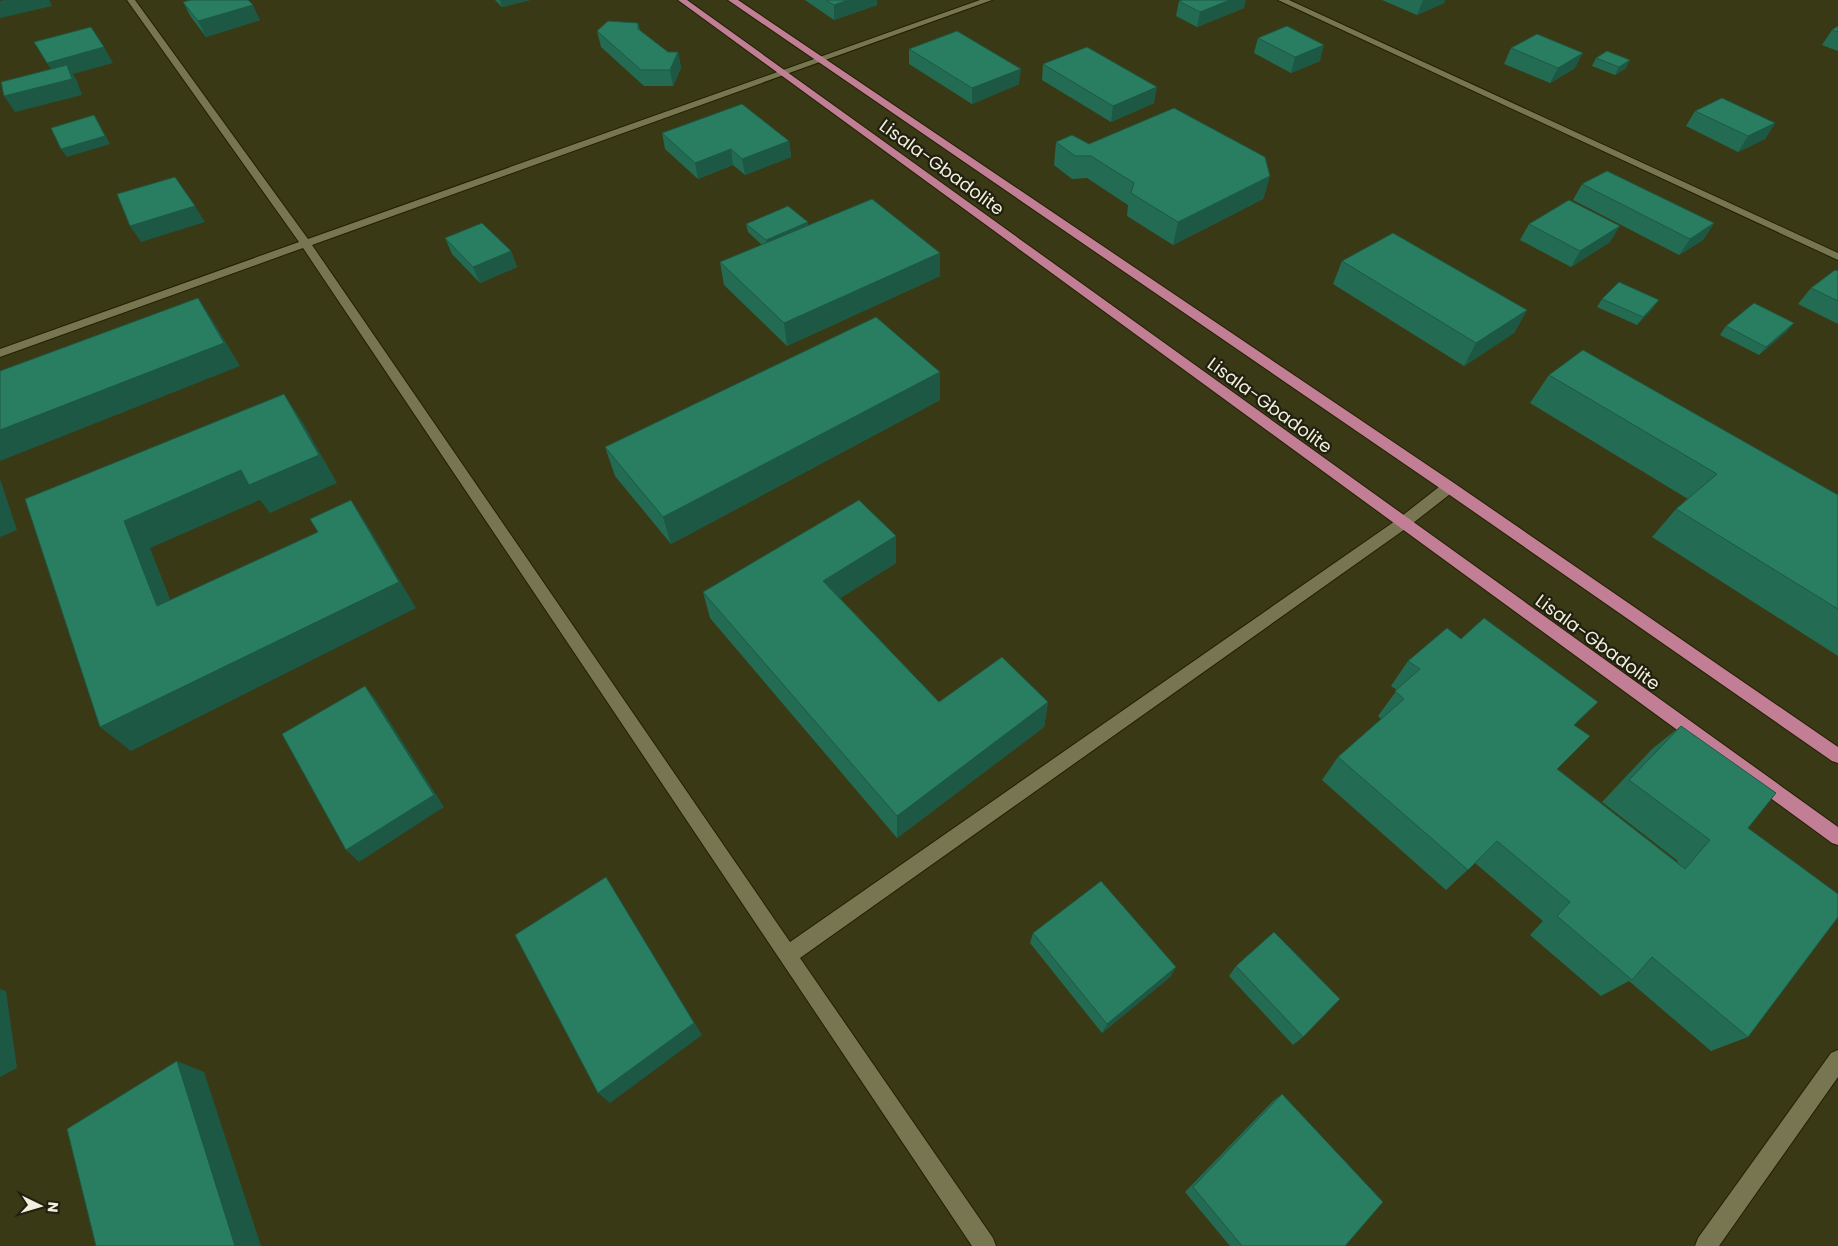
<svg xmlns="http://www.w3.org/2000/svg" width="1838" height="1246" font-family="Poppins,sans-serif">
<style>
.lines{fill:none;stroke-linecap:round;stroke-linejoin:round}
.minor-casing{stroke:#222000;stroke-width:2}
.major-casing{stroke:#222000;stroke-width:2}
.minor{fill:#777651;fill-rule:evenodd}
.major{fill:#c17e95;fill-rule:evenodd}
.wall{fill:#236c53}
.shaded-wall{fill:#1d5844}
.building{fill:#297e61;stroke:#1d5844}
.labels{text-anchor:middle;dominant-baseline:central;stroke-width:4.5;stroke-linejoin:round;paint-order:stroke}
.street-label{font-size:18px;fill:#f0f0dc;stroke:#201f10}
</style>
<rect width="100%" height="100%" fill="#3a3915"/>
<g class="lines">
<defs>
<path id="minor" d="M127,0H135L308,239L980,0H992L312,245L790,942L1398,519L1444,483H1454L1456,487L1454,491L1408,527L800,958L993,1238L996,1246H972L303,248L0,357V349L299,242Z
M1278,0H1289L1838,253V260Z
M1838,1050V1077L1719,1246H1695L1698,1238L1831,1053Z"/>
<path id="major" d="M678,0H687L1838,827V845L1832,843Z
M728,0H738L1454,483L1838,747V763L1832,761L1444,491Z"/>
</defs>
<use href="#minor" class="minor-casing"/>
<use href="#major" class="major-casing"/>
<use href="#minor" class="minor"/>
<use href="#major" class="major"/>
</g>
<path class="wall" d="M495,0H530L502,7Z
M805,0H877V5L834,20Z
M1382,0H1445L1444,3L1417,15Z
M1179,1L1244,8L1197,27L1176,16Z
M183,2L260,20L206,37L191,17Z
M638,23L640,30L668,52H678L681,68L673,86H644L601,47L597,31Z
M1838,26V51L1822,45L1832,30Z
M1258,38L1320,61L1291,73L1254,53Z
M1511,48L1575,68L1550,83L1504,64Z
M909,49L1019,84L972,104L909,64Z
M1596,58L1626,68L1615,75L1592,66Z
M1043,64L1154,103L1111,122L1042,80Z
M1695,111L1775,123L1765,139L1738,152L1686,126Z
M662,133L789,141L791,157L745,175L733,165L698,179L665,149Z
M1056,142L1089,144L1270,176L1263,199L1173,245L1127,216L1128,205L1087,178L1072,179L1054,165Z
M1582,184L1714,223L1703,240L1679,255L1573,200Z
M746,224L808,225L940,276L787,346L724,285L720,262L762,245L748,232Z
M1529,224L1610,242L1571,267L1520,240Z
M445,238L511,251L517,267L480,283L452,254Z
M1342,261L1527,310L1514,333L1464,366L1333,284Z
M1838,271V324L1798,304L1811,288Z
M1602,299L1653,308L1637,325L1597,307Z
M1726,326L1787,331L1759,355L1720,335Z
M1549,375L1838,495V656L1652,537L1676,509L1688,499L1530,403Z
M940,400L671,544L615,476L605,447Z
M896,563L840,598L939,702H1048L1044,727L897,838L710,618L703,592Z
M1408,661L1574,725L1557,769L1677,862L1678,861L1602,802L1652,749L1681,726L1748,828V1037L1711,1051L1629,981L1601,996L1530,935L1543,921L1475,863L1446,890L1322,780L1338,757L1381,719L1378,716L1397,690L1391,686Z
M1033,933L1176,967L1170,977L1102,1033L1030,943Z
M1236,966L1303,1037L1293,1045L1229,976Z
M1282,1094L1345,1246H1230L1185,1192L1273,1101Z"/>
<path class="shaded-wall" d="M4,0H49L52,6L0,18V1Z
M500,0H530L502,7Z
M848,0H877V5L834,20V5Z
M1230,0H1246L1244,8L1197,27L1200,12Z
M1423,0H1445L1444,3L1417,15Z
M253,5L260,20L206,37L198,21Z
M1324,45L1320,61L1291,73L1295,57Z
M104,47L113,63L73,74L77,81L82,95L15,112L4,96L57,79L47,63Z
M678,52L681,68L673,86L670,70Z
M1583,53L1575,68L1550,83L1558,68Z
M1630,60L1626,68L1615,75L1619,67Z
M1021,69L1019,84L972,104V88Z
M1157,87L1154,103L1111,122L1113,106Z
M94,115L99,123L110,144L67,157L61,149Z
M1775,123L1765,139L1738,152L1748,136Z
M789,141L791,157L745,175L742,159Z
M731,149L733,165L698,179L695,163Z
M1270,176L1263,199L1173,245L1178,222Z
M195,206L205,222L141,242L130,226Z
M808,222V230L767,249L766,240Z
M1714,223L1703,240L1679,255L1690,239Z
M1620,226L1610,242L1571,267L1580,251Z
M511,251L517,267L480,283L473,267Z
M940,253V276L787,346L784,323Z
M198,298L213,321L240,366L0,461V430Z
M1659,300L1653,308L1637,325L1643,317Z
M1527,310L1514,333L1464,366L1476,343Z
M1794,323L1787,331L1759,355L1766,347Z
M940,372V400L671,544L663,517Z
M284,394L303,423L337,483L270,513L260,500L150,548L183,632L157,606L124,521Z
M0,479L17,530L0,537Z
M351,500L369,528L416,608L131,751L100,727L399,582Z
M896,536V563L826,607L823,581Z
M365,686L376,700L444,807L359,862L346,850Z
M1048,702L1044,727L897,838V816Z
M606,877L702,1035L610,1103L598,1093Z
M1176,967L1170,977L1102,1033L1107,1024Z
M0,989L6,991L17,1068L0,1077Z
M177,1061L204,1072L261,1246H235Z"/>
<path class="building" d="M191,0H248L253,5L198,21L183,2Z
M826,0H848L834,5Z
M1182,0H1230L1200,12L1179,1Z
M608,21L638,23V29L668,52H678L670,70H641L597,31Z
M1287,26L1324,45L1295,57L1258,38Z
M1838,26V32L1832,30Z
M91,27L104,47L47,63L34,42Z
M957,31L1021,69L972,88L909,49Z
M1537,34L1583,53L1558,68L1511,48Z
M1087,47L1157,87L1113,106L1043,64Z
M1607,51L1630,60L1619,67L1596,58Z
M67,65L72,79L4,96L1,82Z
M1722,98L1775,123L1748,136L1695,111Z
M742,104L789,141L742,159L731,149L695,163L662,133Z
M1174,108L1265,157L1270,176L1178,222L1131,193L1134,183L1091,156H1075L1056,142L1072,135L1089,144Z
M94,115L105,136L61,149L51,128Z
M1607,171L1714,223L1690,239L1582,184Z
M175,177L195,206L130,226L117,194Z
M872,199L940,253L784,323L720,262Z
M1569,200L1620,226L1580,251L1529,224Z
M788,206L808,222L766,240L746,224Z
M482,223L511,251L473,267L445,238Z
M1393,233L1527,310L1476,343L1342,261Z
M1835,270L1838,271V301L1811,288Z
M1619,282L1659,300L1643,317L1602,299Z
M198,298L224,343L0,430V371Z
M1754,303L1794,323L1766,347L1726,326Z
M876,317L940,372L663,517L605,447Z
M1583,350L1838,495V609L1676,509L1717,474L1549,375Z
M284,394L319,455L249,485L241,470L124,521L157,606L318,532L310,519L351,500L399,582L100,727L25,499Z
M859,500L896,536L823,581L939,702L1002,657L1048,702L897,816L703,592Z
M1484,618L1598,702L1574,725L1590,736L1557,769L1685,869L1710,840L1629,780L1681,726L1776,793L1748,828L1838,894V917L1748,1037L1652,957L1632,980L1557,916L1570,902L1497,841L1468,870L1338,757L1404,699L1395,691L1420,669L1408,661L1447,628L1461,639Z
M365,686L434,795L346,850L282,734Z
M606,877L694,1023L598,1093L515,935Z
M1101,881L1176,967L1107,1024L1033,933Z
M1274,932L1340,999L1303,1037L1236,966Z
M177,1061L235,1246H96L67,1129Z
M1282,1094L1383,1202L1345,1246H1242L1193,1187Z"/>
<g class="labels">
<g class="street-label">
<text transform="translate(942 167) rotate(36)">Lisala-Gbadolite</text>
<text transform="translate(1270 405) rotate(36)">Lisala-Gbadolite</text>
<text transform="translate(1598 642) rotate(36)">Lisala-Gbadolite</text>
</g>
</g>
<g transform="translate(40 1206) rotate(95)" stroke="#201f10" stroke-width="4" paint-order="stroke">
<path d="M0-4L9 19L0 12L-9 19Z" fill="#f0f0dc"/>
<text y="-8" font-size="14" font-weight="bold" text-anchor="middle" fill="#f0f0dc">N</text>
</g>
</svg>
